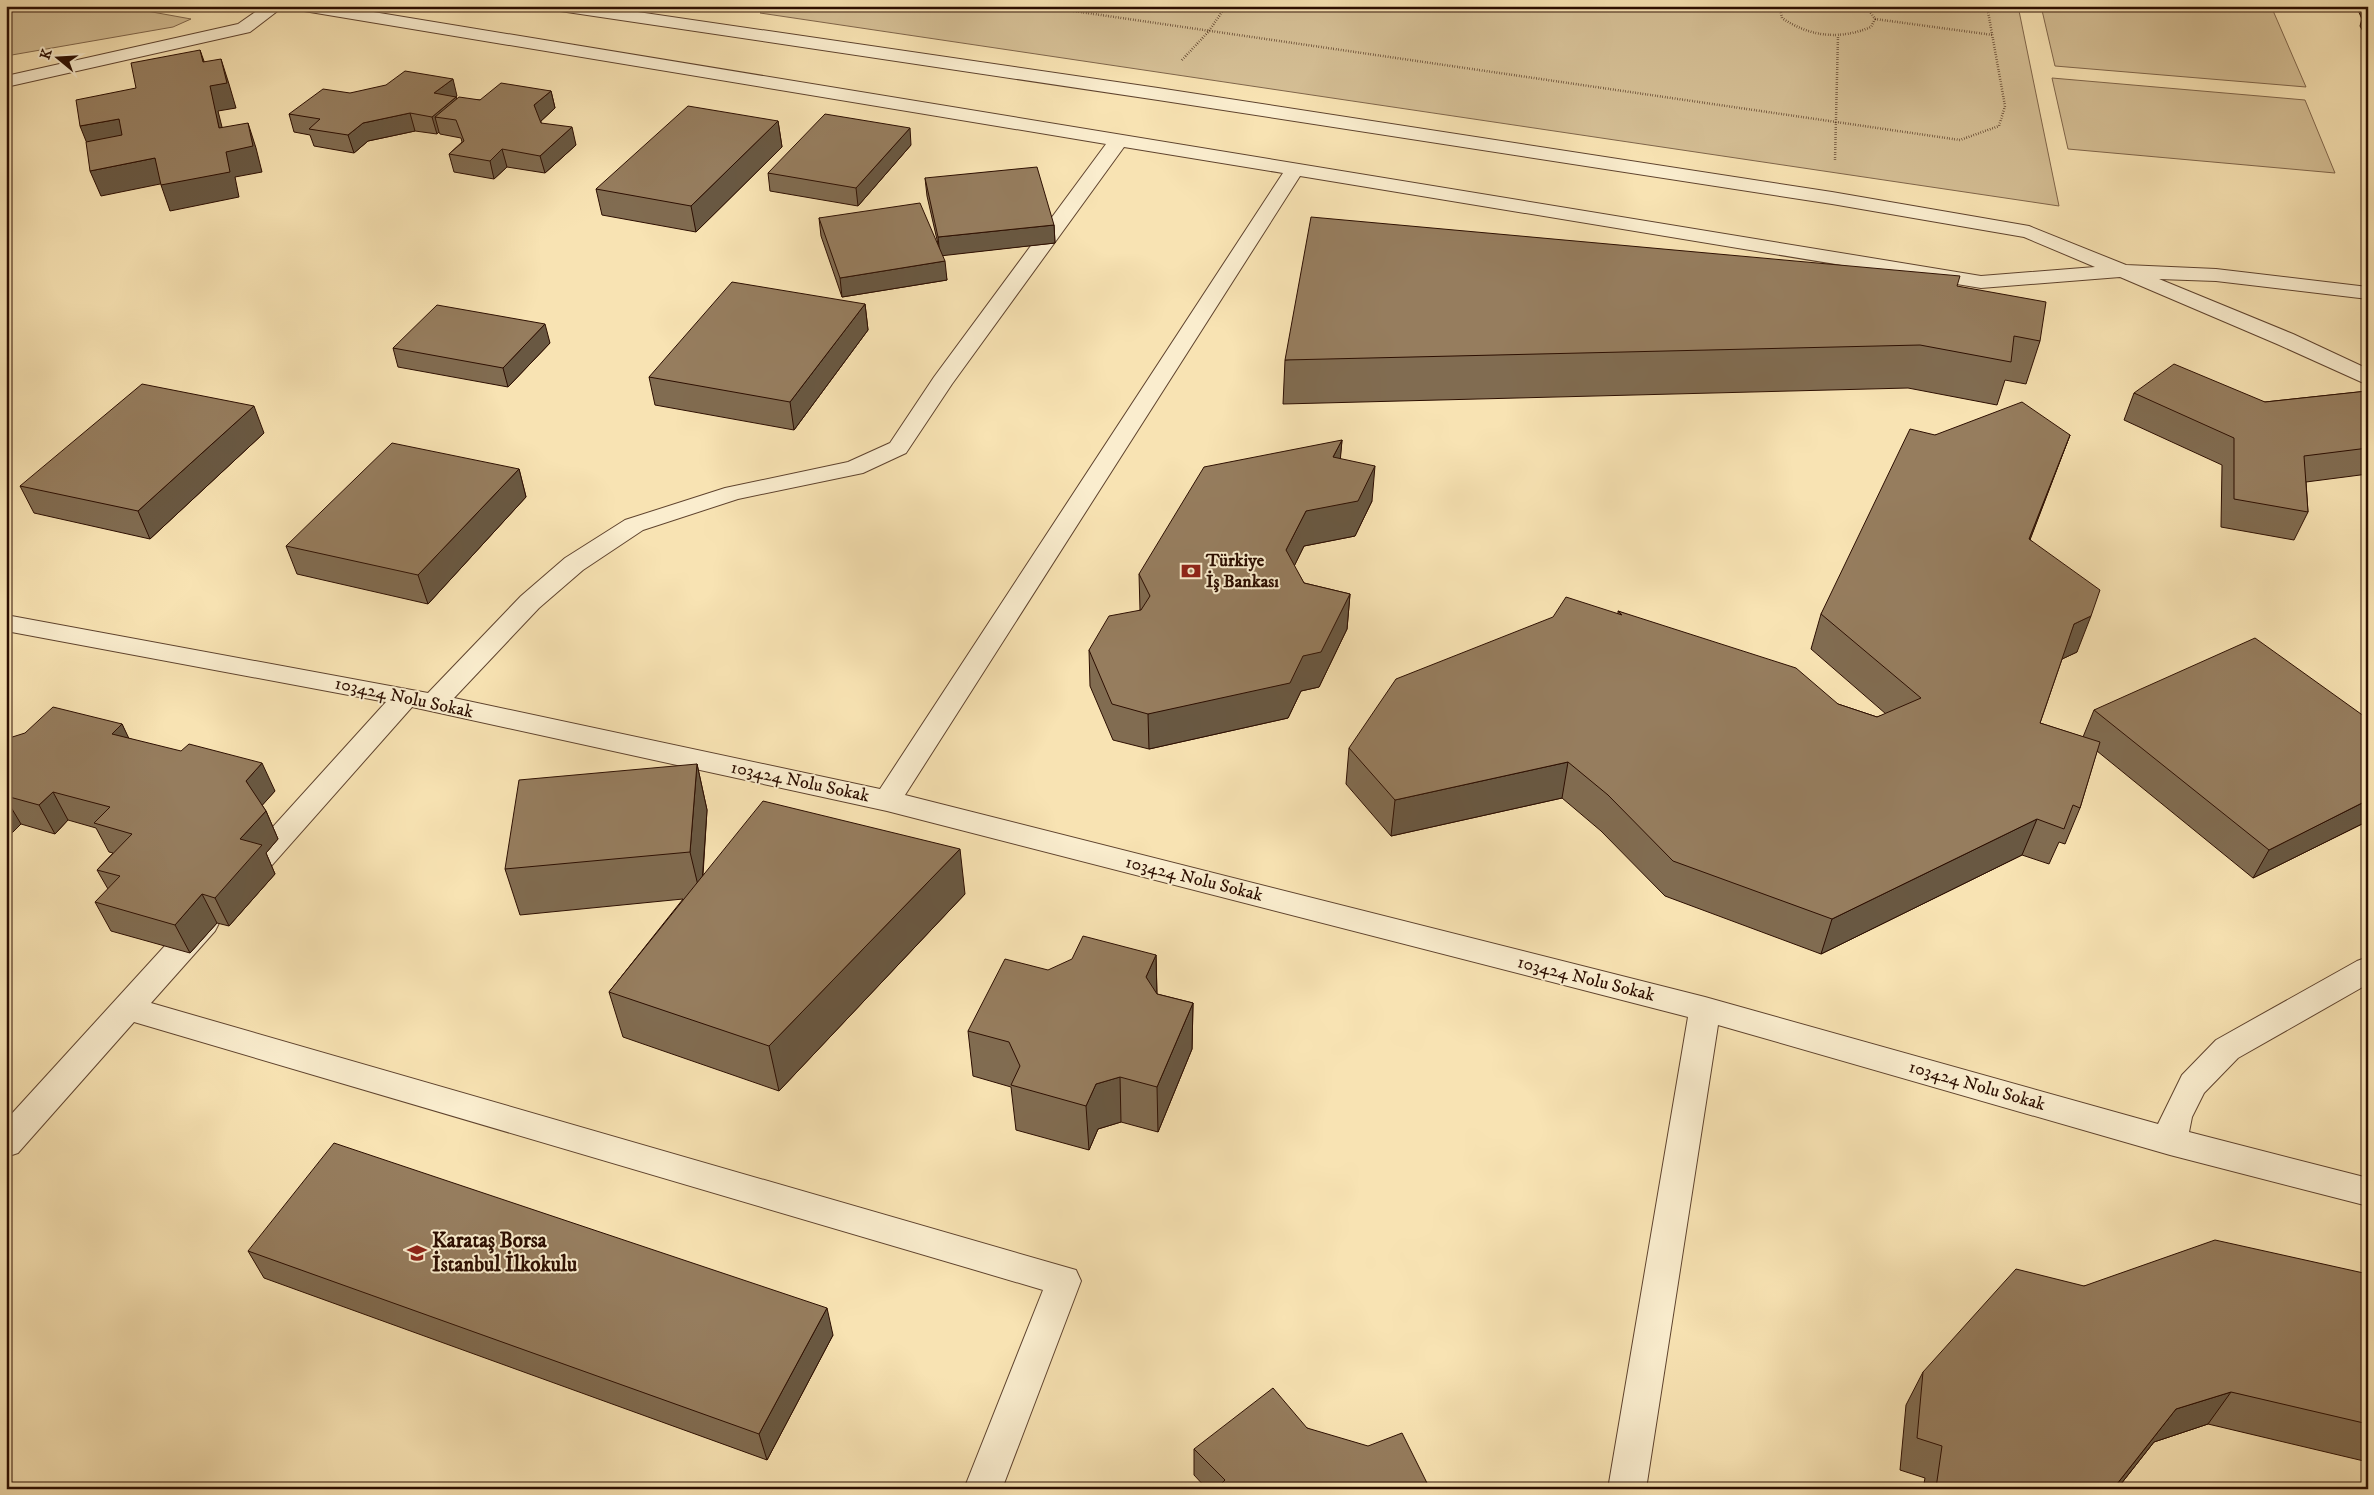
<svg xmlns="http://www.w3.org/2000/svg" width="2374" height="1495" font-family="'IM FELL DW Pica',serif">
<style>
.green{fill:#d5bf95;stroke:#80664b}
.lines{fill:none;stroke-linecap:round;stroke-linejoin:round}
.street-casing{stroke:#5f432e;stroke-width:2}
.path{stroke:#2c0e01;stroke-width:2.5;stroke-dasharray:0.5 2;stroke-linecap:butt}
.street{fill:#faedce;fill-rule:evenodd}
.wall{fill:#816c51;stroke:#2c0e01}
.shaded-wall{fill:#695842;stroke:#2c0e01}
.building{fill:#967d5e;stroke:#2c0e01}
.labels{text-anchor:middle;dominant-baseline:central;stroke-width:4;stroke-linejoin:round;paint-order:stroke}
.poi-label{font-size:18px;font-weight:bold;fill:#2c0e01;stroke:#faedce;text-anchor:start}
.street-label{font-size:18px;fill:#2c0e01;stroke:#faedce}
.near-poi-label{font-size:21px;font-weight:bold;fill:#2c0e01;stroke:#faedce;text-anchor:start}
</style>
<rect width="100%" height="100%" fill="#f8e3b3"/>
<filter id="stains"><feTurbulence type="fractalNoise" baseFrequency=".004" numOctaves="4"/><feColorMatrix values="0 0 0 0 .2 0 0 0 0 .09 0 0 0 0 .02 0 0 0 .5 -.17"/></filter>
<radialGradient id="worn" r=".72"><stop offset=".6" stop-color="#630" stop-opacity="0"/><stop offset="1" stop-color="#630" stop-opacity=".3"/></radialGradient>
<path class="green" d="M6,6H119L191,19L173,27L6,56Z
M768,6H2018L2059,206L760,13Z
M2041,6H2271L2306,87L2055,66Z
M2052,78L2305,100L2335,173L2068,149Z"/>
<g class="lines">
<defs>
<path id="street" d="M264,6H284L250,32L6,87V76L238,24Z
M296,6H337L1981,276L2095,267L2024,237L1832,204L1158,100L560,11L554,10L552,6H597L1158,88L1832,192L2029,226L2126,265L2216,269L2368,287V299L2216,281L2159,279L2293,334L2368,369V385L2277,344L2120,277L1981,288L1300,176L905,795L1705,997L2158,1124L2182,1075L2216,1040L2357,961L2368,957V984L2238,1058L2204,1093L2192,1117L2189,1132L2368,1178V1206L2170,1155L1718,1025L1646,1489H1608L1688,1017L887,811L412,707L251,889L241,892L231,889L226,881L231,873L386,702L6,631V615L428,693L521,596L565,558L625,520L725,488L848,462L890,443L934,377L1106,144L304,11L298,10ZM1124,147L1283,173L880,789L454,698L539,608L583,570L643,530L738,499L863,473L906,453L952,384Z
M204,912L215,915L219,923L215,931L151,1003L1076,1270L1081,1281L1002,1489H964L1043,1290L134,1022L18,1153L6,1157V1120L193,915Z"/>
</defs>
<use href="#street" class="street-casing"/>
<path class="path" d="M1039,6L1960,140L1999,126L2005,106L1987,6
M1767,6L1780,8
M1782,6L1780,8L1782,18C1810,37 1840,40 1871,27L1875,19L1868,9L1862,6
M1875,19L1993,35
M1182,60L1209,31L1226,6
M1835,160L1838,36"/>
<use href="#street" class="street"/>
</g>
<path class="wall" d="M2356,6H2368V37H2366L2360,26L2362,19Z
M551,91L555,108L541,121V123L576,145L545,173L507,167L494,179L454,172L449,154L462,142L461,138L440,134L439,132L437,134L415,131L368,141L354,153L314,146L310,135L294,132L289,114L457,96L456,97L457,99L480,100Z
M778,121L782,147L696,232L602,215L596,189Z
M911,145L858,206L770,191L768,173Z
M925,178L1054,225L1055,243L942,255L947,280L842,297L821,236L819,218L938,244L927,196Z
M1957,286L2040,341L2026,384L2005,380L1997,405L1908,388L1283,404L1285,360Z
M865,304L868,330L794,430L655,405L649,377Z
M550,343L508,387L398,367L393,348Z
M2368,391V474L2306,482L2308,512L2294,540L2221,527L2222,465L2124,420L2134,393L2265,402Z
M264,433L150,539L34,513L20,486Z
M1935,435H2070L2030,539L2077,652L2062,659L2040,723L2083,737L2094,710L2368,719V821L2253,878L2097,751L2080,808L2065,844L2059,842L2049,864L2022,855L1821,954L1665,896L1601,831L1562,798L1391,836L1346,784L1349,748L1618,614V611L1838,704L1877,717L1886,714L1811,649L1821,614Z
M1342,440L1340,459L1372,501L1355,536L1304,546L1294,566L1304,583L1350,594L1347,629L1319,687L1301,691L1288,718L1149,749L1113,740L1090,686L1089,650L1140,610L1139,574Z
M519,469L526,497L428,604L297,574L286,546Z
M122,724L128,738L275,791L262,805L266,811L278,839L266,853L275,874L229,926L217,923L190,953L111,931L95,902L108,889L97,870L113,853L109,852L96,828L68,820L55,834L21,824L6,839V739Z
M697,764L707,810L703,875L965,894L779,1091L623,1037L609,992L683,899L520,915L505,869Z
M1156,955L1157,994L1193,1003L1192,1049L1158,1132L1121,1122L1098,1129L1089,1150L1016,1130L1011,1087L973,1076L968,1031Z
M248,1251L833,1335L767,1460L264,1278Z
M2368,1274V1462L2208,1424L2154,1442L2117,1489H1923L1925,1478L1900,1470L1906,1405L1923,1372L2084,1286Z
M1307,1428L1430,1489H1207L1194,1475V1449Z"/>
<path class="shaded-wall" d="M200,50L209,75L221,59L229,84L236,108L218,111L228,151L248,123L256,148L262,172L235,177L239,197L170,211L161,185L219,128Z
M453,79L457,96L439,111L434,93Z
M551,91L555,108L539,123L534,105Z
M456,97L461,115L435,117L439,132L437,134L432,117Z
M410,113L415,131L368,141L354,153L348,135L363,123Z
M119,119L129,144L90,151L80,126Z
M778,121L782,147L696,232L691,206Z
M572,127L576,145L545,173L540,156Z
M910,128L911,145L858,206L856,188Z
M502,149L507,167L494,179L490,161Z
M155,158L165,183L101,196L90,171Z
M1054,225L1055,243L940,256L938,237Z
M945,261L947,280L842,297L840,278Z
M865,304L868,330L794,430L790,402Z
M545,324L550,343L508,387L503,368Z
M254,406L264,433L150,539L138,511Z
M2070,435L2057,469L2017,574L2029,539Z
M1342,440L1339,475L1333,457Z
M1375,466L1372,501L1355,536L1304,546L1285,585L1286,550L1306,511Z
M519,469L526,497L428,604L418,575Z
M1350,594L1347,629L1319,687L1301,691L1288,718L1149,749L1148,714L1303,656Z
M2091,616L2077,652L2060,660L2074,624Z
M122,724L136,753L112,734Z
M1568,762L1562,798L1391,836L1395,800Z
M262,763L275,791L259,809L246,781Z
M697,764L707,810L701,898L690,852Z
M53,792L68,820L55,834L39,805Z
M6,799L21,824L6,839Z
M2368,800V821L2253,878L2269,850Z
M266,811L278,839L266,853L275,874L229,926L215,898L240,839Z
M2037,819L2022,855L1821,954L1832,919Z
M960,849L965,894L779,1091L769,1046Z
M202,894L217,923L190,953L175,925Z
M1156,955L1157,1000L1146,977Z
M1193,1003L1192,1049L1158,1132L1157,1087Z
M1120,1077L1121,1122L1098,1129L1089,1150L1086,1106L1096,1084Z
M827,1308L833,1335L767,1460L759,1434Z
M2231,1392L2208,1424L2154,1442L2117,1489H2113L2176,1409Z"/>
<path class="building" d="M200,50L203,62L221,59L227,83L210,86L219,128L248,123L253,146L226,152L230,172L161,185L155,158L90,171L86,142L122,135L119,119L80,126L76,100L136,88L131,63Z
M405,71L453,79L434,93L456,97L432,117L410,113L363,123L348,135L309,129L320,119L289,114L323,89L350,93L386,85Z
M501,83L551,91L534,105L541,123L572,127L540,156L502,149L490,161L449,154L464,141L456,120L435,117L459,97L480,100Z
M688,106L778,121L691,206L596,189Z
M825,114L910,128L856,188L768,173Z
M1037,167L1054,225L938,237L925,178Z
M920,203L945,261L840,278L819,218Z
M1311,217L1960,276L1957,286L2046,302L2040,341L2014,336L2011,362L1920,345L1285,360Z
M732,282L865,304L790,402L649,377Z
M437,305L545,324L503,368L393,348Z
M2174,364L2265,402L2367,391L2368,448L2304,456L2308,512L2234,499V438L2134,393Z
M142,384L254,406L138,511L20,486Z
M2022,402L2070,435L2029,539L2100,590L2091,616L2074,624L2040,723L2100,742L2080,808L2073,805L2064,829L2037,819L1832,919L1673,861L1608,795L1568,762L1395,800L1349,748L1396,679L1553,617L1566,597L1622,615L1618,611L1796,668L1838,704L1877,717L1921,698L1821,614L1910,429L1935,435Z
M1342,440L1333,457L1375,466L1358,501L1306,511L1286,550L1304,583L1350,594L1321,652L1303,656L1290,683L1148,714L1112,704L1089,650L1109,616L1141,610L1150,596L1139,574L1204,467Z
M392,443L519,469L418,575L286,546Z
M2255,638L2368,719V800L2269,850L2094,710Z
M53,707L122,724L112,734L181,751L189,744L262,763L246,781L266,811L240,839L262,845L215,898L202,894L175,925L95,902L120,876L97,870L132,834L94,823L110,807L53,792L39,805L6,796V739L25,733Z
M697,764L690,852L505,869L519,780Z
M763,801L960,849L769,1046L609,992Z
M1083,936L1156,955L1146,977L1157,994L1193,1003L1157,1087L1120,1077L1096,1084L1086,1106L1011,1085L1020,1066L1009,1042L968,1031L1005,959L1048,970L1072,959Z
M334,1143L827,1308L759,1434L248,1251Z
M2215,1240L2368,1274V1424L2231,1392L2176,1409L2113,1489L1936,1488L1942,1446L1917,1438L1923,1372L2016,1269L2084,1286Z
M1273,1388L1307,1428L1368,1446L1402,1433L1430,1489H1216L1225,1480L1194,1449Z"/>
<defs>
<symbol id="bank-bare" viewBox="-9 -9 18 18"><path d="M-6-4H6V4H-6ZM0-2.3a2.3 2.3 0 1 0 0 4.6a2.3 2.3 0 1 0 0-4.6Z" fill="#8f2418" stroke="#faedce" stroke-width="2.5" paint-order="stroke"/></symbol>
<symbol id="school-bare" viewBox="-9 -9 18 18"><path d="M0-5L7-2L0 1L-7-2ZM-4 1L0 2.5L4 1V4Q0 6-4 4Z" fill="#8f2418" stroke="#faedce" stroke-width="2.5" paint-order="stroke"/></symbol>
</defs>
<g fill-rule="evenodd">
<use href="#bank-bare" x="1177" y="557" width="28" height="28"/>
<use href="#school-bare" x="403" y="1239" width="28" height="28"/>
</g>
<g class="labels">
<g class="poi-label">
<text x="1206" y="561">Türkiye<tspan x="1206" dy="21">İş Bankası</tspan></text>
</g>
<g class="street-label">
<text transform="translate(404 698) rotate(12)">103424 Nolu Sokak</text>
<text transform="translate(800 782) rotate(12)">103424 Nolu Sokak</text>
<text transform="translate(1194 879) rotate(14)">103424 Nolu Sokak</text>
<text transform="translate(1586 979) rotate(14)">103424 Nolu Sokak</text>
<text transform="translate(1977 1086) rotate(16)">103424 Nolu Sokak</text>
</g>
<g class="near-poi-label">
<text x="432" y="1241">Karataş Borsa<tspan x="432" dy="24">İstanbul İlkokulu</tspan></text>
</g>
</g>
<rect width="2374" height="1495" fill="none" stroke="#f8e3b3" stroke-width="25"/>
<rect x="8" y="8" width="2359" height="1480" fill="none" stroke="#2c0e01" stroke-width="2.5"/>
<rect x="12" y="12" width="2349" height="1470" fill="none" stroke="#2c0e01"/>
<g transform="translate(58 58) rotate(288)" stroke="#faedce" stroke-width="4" paint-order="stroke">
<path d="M0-4L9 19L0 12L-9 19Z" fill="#2c0e01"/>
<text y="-8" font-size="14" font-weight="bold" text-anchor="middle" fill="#2c0e01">K</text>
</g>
<rect width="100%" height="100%" filter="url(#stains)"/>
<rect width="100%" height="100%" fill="url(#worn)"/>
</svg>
